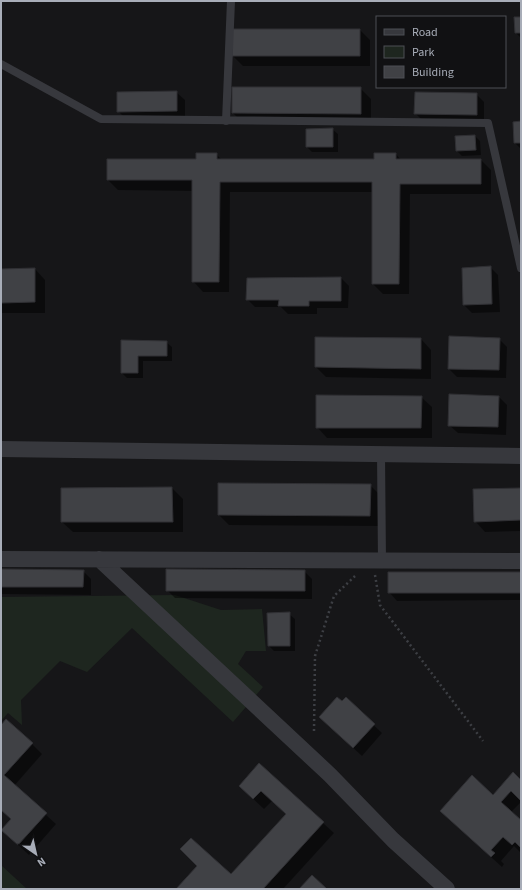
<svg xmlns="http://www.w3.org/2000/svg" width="522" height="890" font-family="'Source Sans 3',sans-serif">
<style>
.green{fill:#1e261f}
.shadow{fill:#0007}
.building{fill:#404145;stroke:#303034}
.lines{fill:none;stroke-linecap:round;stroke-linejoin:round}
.path{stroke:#3d3f44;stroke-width:2.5;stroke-dasharray:2 3;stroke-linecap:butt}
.service{stroke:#37383d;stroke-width:8}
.minor{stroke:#37383d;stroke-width:16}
</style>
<rect width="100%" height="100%" fill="#161618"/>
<path class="green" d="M175,595L221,610L262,609L266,651H246L238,664L263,687L233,722L132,628L87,672L60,661L21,700L22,725L8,713L1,721V597Z
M1,865L27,889H1Z"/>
<path class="shadow" d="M521,18V38L516,33Z
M360,30L370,40V66H243L233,56Z
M360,88L371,99V124L243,123L233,113Z
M176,92L185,100V118L126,119L118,111Z
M476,94L484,102V122H424L416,114Z
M521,122V148H520L515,143L514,123Z
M332,129L338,134V152H312L307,147Z
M475,136L480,141L481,155L462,156L457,151Z
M216,154L222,160H375L396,154L401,160H481L491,170V194H410L409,294H383L373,284V192H230L229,292H203L193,281V191L118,190L108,180L197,160Z
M1,209L2,210V224H1Z
M490,267L498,275L500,312L472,313L464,305Z
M35,269L45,280V313H1V270Z
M341,278L349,286L348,308H317V314H288L281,307H255L247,299Z
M421,339L431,350V379L326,377L316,367Z
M499,339L507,347L506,378L457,377L449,369Z
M122,341L166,342L172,347V361H143V378H127L122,373Z
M421,397L432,407V438H327L317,427Z
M499,397L507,405L506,435L458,433L449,425Z
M370,485L381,496L380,526L229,525L219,515Z
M62,488H172L183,499V532H73L62,522Z
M521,489V531L485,532L475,521Z
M1,570L83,571L91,579V595L1,594Z
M304,571L312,579V599L175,598L167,590Z
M521,573V600L397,601L389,592Z
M289,614L295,619V651H274L269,646Z
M346,699L382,733L362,756L328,725Z
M1,727L32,744L42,754L14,786L56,824L29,855L13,840L11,819L1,810Z
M259,765L334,833L283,889H177L231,876L287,815L272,801L264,809L250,796Z
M521,781V802L511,812L521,821V853L514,846L501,861L504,864L502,867L451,821Z"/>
<path class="building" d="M514,17H521V33H515Z
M232,29H360V56H232Z
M232,87H361V114L232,113Z
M177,91V111L117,112V92Z
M415,92L477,93V115L414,114Z
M521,121V143H514L513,122Z
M333,128V147H306V129Z
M475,135L476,150L456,151L455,136Z
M196,153H217V159H374V153H396V159H481V184H400L399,284H372V182H220L219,282H192V180H107V159H196Z
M491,266L492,304L463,305L462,268Z
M35,268V302L1,303V269Z
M341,277V301H309V306H278L279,300H246L247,278Z
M449,336L500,338L499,370L448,369Z
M315,337L421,338V369L315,367Z
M121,340L167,341V356H138V373H121Z
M449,394L499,396L498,427L448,426Z
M316,395L422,396L421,428H316Z
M218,483L371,484L370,516L218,515Z
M172,487L173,522H61V488Z
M521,488V520L474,522L473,489Z
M1,569L84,570L83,587H1Z
M166,569L305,570V591H166Z
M388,572H521V593H388Z
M290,612V646H268L267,613Z
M337,697L342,701L346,697L375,724L353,748L319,717Z
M6,719L33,743L4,775L47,813L18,845L1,830L11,819L1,810V725Z
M259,763L324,822L263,889H176L197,866L180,849L191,838L231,874L286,814L261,791L253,799L239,786Z
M513,772L521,780V801L511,791L501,802L521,820V848L515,842L512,845L503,837L491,850L495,853L491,857L440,811L472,775L493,795Z
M312,875L327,889H299Z"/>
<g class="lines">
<path class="path" d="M375,575L380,605L483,741
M314,731L315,656L334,596L355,576"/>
<path class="service" d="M1,64L101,119L488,123L521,268
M226,121L231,1
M381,454L382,561"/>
<path class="minor" d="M1,449L521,456
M1,559L521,561
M99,559L330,775L393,840L447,889"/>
</g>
<rect width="522" height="890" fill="none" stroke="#a8adb8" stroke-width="4"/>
<rect x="376" y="16" width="130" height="72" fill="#111113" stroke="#4d4f55"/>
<rect x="384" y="29" width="20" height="6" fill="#37383d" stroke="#4d4f55"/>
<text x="412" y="36" font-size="12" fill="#a8adb8">Road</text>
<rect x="384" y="46" width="20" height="12" fill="#1e261f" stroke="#4d4f55"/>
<text x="412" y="56" font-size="12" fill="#a8adb8">Park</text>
<rect x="384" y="66" width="20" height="12" fill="#404145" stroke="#4d4f55"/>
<text x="412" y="76" font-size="12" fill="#a8adb8">Building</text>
<g transform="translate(36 854) rotate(146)" stroke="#111113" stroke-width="3" paint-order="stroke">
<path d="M0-3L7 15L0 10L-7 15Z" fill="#a8adb8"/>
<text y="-6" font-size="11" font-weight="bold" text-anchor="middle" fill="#a8adb8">N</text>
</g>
</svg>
